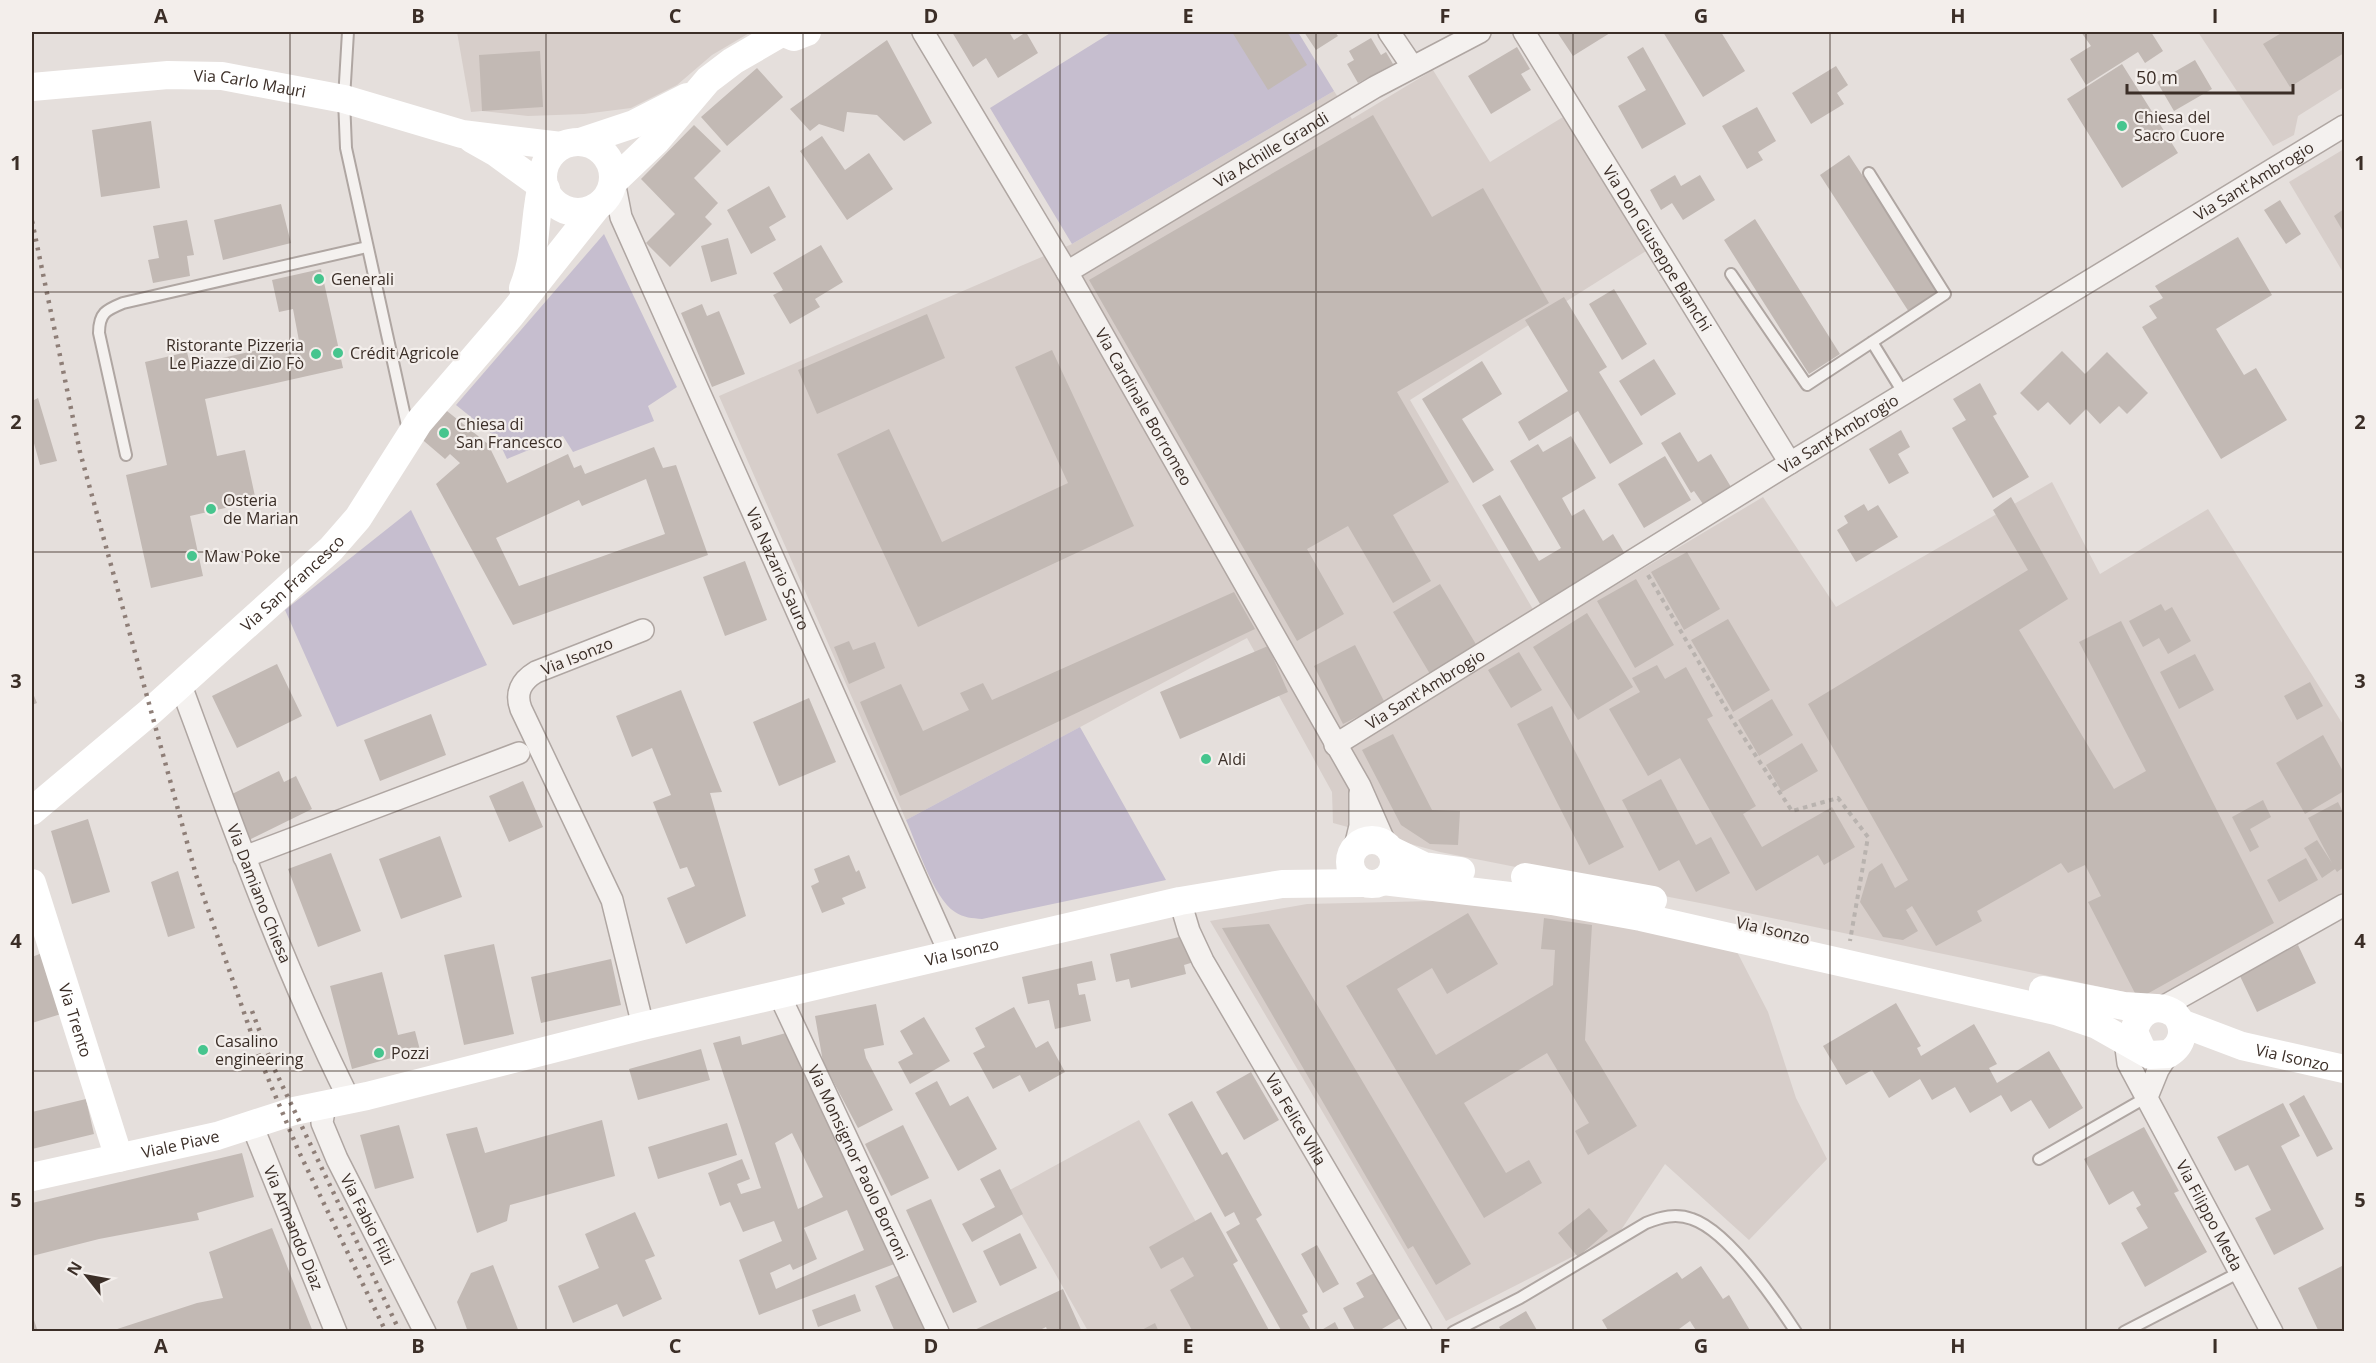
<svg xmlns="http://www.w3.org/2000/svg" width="2376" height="1363" font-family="'Open Sans',sans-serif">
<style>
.built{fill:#d7ceca}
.green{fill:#c6becf}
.building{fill:#c2b9b4;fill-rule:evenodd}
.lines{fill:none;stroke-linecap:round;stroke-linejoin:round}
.lane-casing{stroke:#afa6a2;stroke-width:14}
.street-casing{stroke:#afa6a2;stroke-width:24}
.path{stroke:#b9b3af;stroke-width:4;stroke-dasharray:4.5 4.5;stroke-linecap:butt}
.lane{stroke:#f4f1ef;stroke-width:10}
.street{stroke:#f4f1ef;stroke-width:21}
.secondary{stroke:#fff;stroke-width:28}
.rail{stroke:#8e7e77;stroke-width:4.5;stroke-dasharray:3 6;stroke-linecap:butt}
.grid{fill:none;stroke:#3b2e27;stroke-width:1.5;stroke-opacity:0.55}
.poi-dot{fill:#46c58e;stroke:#f3eeeb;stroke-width:2}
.labels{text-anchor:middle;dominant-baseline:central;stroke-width:4.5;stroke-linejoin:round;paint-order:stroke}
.street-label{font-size:16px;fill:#3b2e27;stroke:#f3eeeb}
.poi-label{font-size:16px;fill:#3b2e27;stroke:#f3eeeb;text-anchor:start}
.neatline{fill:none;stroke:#3b2e27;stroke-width:2}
.grid-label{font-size:20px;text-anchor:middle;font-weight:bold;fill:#3b2e27}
</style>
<rect width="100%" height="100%" fill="#e5dfdc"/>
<path class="built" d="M457,32H751L712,55L677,85L631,108L584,114L528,116L482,111L471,112Z
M2198,32H2344V87L2298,116L2294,135L2273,146Z
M1433,70L1490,162L1563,117L1646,251L1410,400L1544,628L1763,497L1836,607L2052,482L2100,574L2208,509L2344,726V892L2158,999L1710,905L1440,852L1333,823L1332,792L1247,638L906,820L719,396L1072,244L1334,91L1352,119Z
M2344,149V274L2289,182Z
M1434,901L1591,917L1734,946L1768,1012L1796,1098L1827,1159L1749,1240L1665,1164L1619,1233L1446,1321L1210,921L1307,904Z
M1139,1120L1257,1331H1088L1008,1191Z"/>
<path class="green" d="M1112,32H1298L1334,91L1072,244L990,108Z
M604,234L677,387L648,406L654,421L573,452L563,436L507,459L497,438L456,405Z
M411,510L487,665L337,727L285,610Z
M1080,727L1166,880L982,919C972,918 964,918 955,912C933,898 917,844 906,820Z"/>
<path class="building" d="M952,32H1009L1014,40L1026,32L1038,53L998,78L986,58L973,67Z
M1232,32H1287L1307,65L1268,90Z
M1304,32H1335L1338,36L1316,50Z
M1557,32H1609L1610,33L1573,56Z
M1663,32H1721L1745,71L1703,97Z
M2081,32H2151L2163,51L2145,63L2138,52L2086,85L2070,59L2091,46Z
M2283,32H2344V53L2290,87L2263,44Z
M1371,38L1381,55L1386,52L1393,64L1358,83L1347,64L1354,60L1349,51Z
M887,40L932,123L904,141L877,115L847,112L844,132L819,124L810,131L790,109Z
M1517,47L1530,69L1521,74L1531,90L1491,114L1468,76Z
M1643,47L1686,124L1642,149L1618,106L1646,90L1627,57Z
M540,51L543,107L482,111L479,55Z
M2195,60L2212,89L2174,111L2157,82Z
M2122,64L2178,153L2122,188L2067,99Z
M1836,66L1848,85L1837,93L1844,104L1811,124L1792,93Z
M757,68L783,97L727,146L701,117Z
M1757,107L1776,141L1758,152L1763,160L1747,169L1722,126Z
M1373,115L1432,217L1483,188L1549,303L1397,392L1449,482L1393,515L1431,581L1393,603L1348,526L1307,549L1344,614L1297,641L1089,280Z
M151,121L160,188L101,197L92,130Z
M694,125L721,151L694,178L718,203L705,217L712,224L670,267L646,243L675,214L641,179Z
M822,136L845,170L869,153L893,189L847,220L800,151Z
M1849,155L1939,292L1909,312L1820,175Z
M1675,175L1681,186L1700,175L1715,200L1683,220L1672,203L1661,210L1650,190Z
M769,186L786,217L769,227L776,240L751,254L727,210Z
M2280,200L2301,234L2286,244L2264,210Z
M281,204L291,243L223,260L214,220Z
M2344,209V233L2334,216Z
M1755,219L1840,354L1809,374L1724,240Z
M187,220L194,255L187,256L190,276L153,283L148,260L159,258L153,226Z
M2238,237L2272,295L2216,329L2244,375L2256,368L2287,420L2221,459L2142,327L2157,318L2149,306L2163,298L2155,286Z
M728,238L737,274L711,282L701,246Z
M821,245L843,282L815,299L820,307L790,324L773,295L783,290L773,273Z
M321,269L343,368L205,399L217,456L245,450L256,501L190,516L203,576L151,588L126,475L167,465L145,362L187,352L190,365L299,341L293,309L279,312L272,280Z
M1614,289L1647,344L1622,360L1589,304Z
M1564,297L1607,367L1599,372L1643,444L1610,464L1578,411L1529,441L1518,422L1568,391L1525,320Z
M702,304L707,316L719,311L745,374L712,387L681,313Z
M927,314L945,358L817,414L798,370Z
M1052,350L1134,526L918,627L837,454L889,429L942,542L1068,483L1015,367Z
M2062,351L2085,374L2107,352L2148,393L2127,414L2119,406L2100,424L2086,409L2070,425L2048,402L2038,411L2020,393Z
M1654,359L1676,394L1641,416L1619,381Z
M1482,361L1502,394L1462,419L1494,470L1473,483L1422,399Z
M1980,383L1997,414L1993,416L2029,477L1993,498L1952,428L1966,420L1953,399Z
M38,398L57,461L40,465L32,436V401Z
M442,407L488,444L507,483L568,454L574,468L581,465L585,474L654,447L663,468L676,465L708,555L513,625L436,484L460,463L450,454L445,459L418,436ZM646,479L665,534L519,586L496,538L579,500L582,506Z
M1901,430L1910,447L1898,454L1909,473L1889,484L1869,449Z
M1680,432L1698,462L1711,454L1731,487L1703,504L1694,491L1691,493L1661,443Z
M1571,436L1596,478L1562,498L1572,516L1584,509L1603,541L1613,534L1625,554L1540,604L1482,505L1500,495L1539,561L1561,548L1510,461L1538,444L1543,452Z
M1665,456L1691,500L1644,528L1618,484Z
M2011,497L2068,599L2019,630L2114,789L2146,771L2079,642L2121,621L2274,923L2138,999L2088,902L2101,896L2085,865L2068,873L2061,863L1977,911L1982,921L1936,946L1912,906L1906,910L1918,931L1903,940L1883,937L1860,902L1869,872L1882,863L1895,888L1908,880L1808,704L2028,570L1993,510Z
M1864,504L1868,511L1878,505L1898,537L1856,562L1837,530L1848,523L1844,516Z
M1687,552L1720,609L1684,630L1651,572Z
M745,561L767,620L725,636L703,577Z
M1636,579L1674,645L1635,668L1597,601Z
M1440,584L1477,646L1430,674L1393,612Z
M1234,592L1255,629L900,796L860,702L901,684L923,731L969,710L960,693L983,683L992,700Z
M2161,604L2165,611L2172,607L2191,641L2168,654L2159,638L2143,647L2129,621Z
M1587,613L1633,687L1578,720L1533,647Z
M1728,619L1770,690L1733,712L1691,640Z
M849,641L853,650L875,642L885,668L849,684L834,647Z
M1355,645L1385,703L1343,724L1314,666Z
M1268,646L1288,692L1180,739L1160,692Z
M1519,652L1542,690L1511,708L1488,670Z
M2195,654L2214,690L2179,709L2160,672Z
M277,664L302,716L237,748L212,696Z
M1657,665L1665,679L1686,667L1713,716L1707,719L1756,806L1743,814L1762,847L1832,807L1855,847L1824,865L1818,855L1756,891L1680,758L1648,776L1609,709L1640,692L1632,678Z
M2310,682L2323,706L2297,720L2284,696Z
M681,690L722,792L710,793L746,916L686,944L667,898L695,886L687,867L680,869L653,802L671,795L652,748L632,757L616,716Z
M32,691L37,703L32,705Z
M809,698L836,762L779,786L753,722Z
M1772,699L1793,735L1759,756L1738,720Z
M1552,706L1624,847L1589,865L1517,724Z
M431,714L446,755L380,781L364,740Z
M1393,734L1432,810L1460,811L1458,845L1430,844L1401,825L1362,750Z
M2323,735L2344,773V791L2305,814L2276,763Z
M1802,743L1818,771L1782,792L1766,765Z
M279,771L284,782L296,776L312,809L249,840L228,796Z
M1661,779L1696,845L1711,837L1730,873L1696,892L1679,860L1659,871L1622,800Z
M523,781L543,827L509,842L489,796Z
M2263,800L2271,817L2250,829L2259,847L2250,852L2232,817Z
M2338,802L2344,814V867L2337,872L2335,869L2322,878L2304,848L2317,840L2332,863L2308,818Z
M88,819L110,892L72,904L51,831Z
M440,836L462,897L401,919L379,859Z
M331,853L361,931L318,947L288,869Z
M849,855L856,872L859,870L866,888L842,898L845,904L822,913L811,886L819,882L814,869Z
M2306,858L2318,880L2279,902L2267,880Z
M178,871L195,928L168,937L151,882Z
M1468,913L1498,964L1447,994L1432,968L1397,989L1436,1055L1553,985L1555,950L1541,949L1544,918L1592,925L1585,1040L1637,1126L1588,1155L1575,1131L1589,1123L1547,1053L1464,1103L1506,1173L1529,1160L1542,1183L1484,1218L1346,986Z
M1269,924L1471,1264L1436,1285L1413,1246L1408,1249L1222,928Z
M1187,935L1194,962L1184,965L1186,974L1131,988L1129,979L1116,982L1110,954Z
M494,944L514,1034L464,1045L444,955Z
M2298,945L2316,983L2257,1012L2239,974Z
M42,953L61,1014L32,1023V957Z
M611,959L621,1005L541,1023L531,977Z
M1092,961L1096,980L1077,984L1079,995L1085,994L1091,1021L1055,1029L1049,1000L1028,1004L1022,977Z
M382,972L398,1035L415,1031L420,1050L352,1069L330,986Z
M1896,1003L1921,1046L1917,1048L1921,1056L1974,1024L1997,1064L1989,1068L1997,1083L2049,1051L2083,1108L2049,1129L2031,1100L2011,1112L2001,1095L1970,1113L1955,1087L1932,1100L1920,1079L1889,1098L1872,1070L1846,1085L1823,1046Z
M876,1004L884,1045L864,1049L866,1058L893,1110L858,1128L823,1062L815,1016Z
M1014,1007L1036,1048L1048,1041L1065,1072L1029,1092L1020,1075L993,1089L973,1053L985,1047L975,1028Z
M924,1017L950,1061L910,1084L898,1062L913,1054L900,1031Z
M786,1033L897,1263L759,1315L739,1260L782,1241L774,1221L743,1232L730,1202L720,1206L708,1173L742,1159L750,1179L737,1184L741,1194L761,1188L713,1043L740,1036L742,1045ZM792,1133L823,1197L798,1209L775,1143ZM847,1210L864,1250L776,1289L770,1273L790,1264L793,1270L817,1259L804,1228Z
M701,1049L710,1080L638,1100L629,1069Z
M1251,1072L1279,1120L1244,1140L1216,1092Z
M937,1081L950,1106L968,1096L997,1149L958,1171L915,1093Z
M2304,1095L2333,1149L2317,1157L2289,1104Z
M86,1099L94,1134L32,1149V1112Z
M1192,1101L1222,1155L1227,1152L1262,1215L1256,1219L1308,1312L1302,1315L1312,1332H1282L1226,1232L1240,1224L1234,1212L1225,1217L1168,1114Z
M2283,1103L2300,1136L2281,1146L2324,1229L2274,1255L2255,1218L2271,1210L2248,1165L2235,1171L2217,1137Z
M602,1120L615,1176L510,1205L507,1221L477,1233L446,1134L477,1127L485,1153Z
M727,1123L737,1155L658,1179L648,1147Z
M399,1125L414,1178L375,1189L360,1135Z
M903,1125L929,1178L891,1196L865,1144Z
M2144,1127L2179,1191L2174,1193L2207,1252L2145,1287L2121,1243L2148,1228L2136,1208L2141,1205L2133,1191L2109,1205L2084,1159Z
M242,1153L254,1197L197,1213L199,1220L99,1239L32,1256V1203Z
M1000,1169L1023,1214L972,1242L962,1224L995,1207L980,1179Z
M931,1199L977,1302L953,1313L906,1210Z
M1589,1208L1608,1231L1578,1257L1558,1233Z
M635,1212L655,1256L645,1260L662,1299L623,1317L617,1304L573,1323L558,1286L599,1268L585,1234Z
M1211,1212L1238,1261L1233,1264L1270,1332H1193L1170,1290L1194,1276L1183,1257L1161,1269L1149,1247Z
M272,1228L313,1332H108L197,1303L223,1298L209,1252Z
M1020,1233L1037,1268L1000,1286L983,1251Z
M1317,1245L1339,1284L1323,1293L1301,1254Z
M493,1265L519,1332H468L457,1302L471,1273Z
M2344,1265V1332H2319L2298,1288Z
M1701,1266L1723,1299L1729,1295L1751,1332H1697L1690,1321L1675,1332H1609L1602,1320L1677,1272L1682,1279Z
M907,1272L933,1332H895L875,1286Z
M1376,1272L1402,1317L1377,1332H1356L1343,1308L1364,1297L1356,1283Z
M1063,1289L1082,1332H1048L1046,1327L1036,1332H970Z
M855,1294L861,1311L818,1327L812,1310Z
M1526,1311L1538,1332H1502L1499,1327Z
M32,1314L38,1332H32Z
M1335,1322L1340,1332H1318Z
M1155,1323L1159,1332H1138Z"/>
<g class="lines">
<defs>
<path id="lane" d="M348,32L344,99L346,148L408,430
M1731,274L1807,385L1945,294L1869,173
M1872,342L1904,394
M126,455L99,333C99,313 106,310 123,303L367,247
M2039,1159L2147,1097
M1453,1332L1520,1298L1646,1223C1661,1217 1676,1213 1692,1219C1728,1231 1775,1300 1796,1332
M2124,1332L2240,1272"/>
<g id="street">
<path id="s1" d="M923,32L1067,272L1360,786L1386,845"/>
<path d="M1389,32L1412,66"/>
<path id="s2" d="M1524,32L1790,463"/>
<path id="s3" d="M614,181L621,217L950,954"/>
<path id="s4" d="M1067,272L1375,87L1480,32"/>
<path d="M643,630L536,672C521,681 515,693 521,709L612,900L643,1026"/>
<path id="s5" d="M180,683C232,824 282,965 349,1099"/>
<path id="s6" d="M1335,745L1790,463L2344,126"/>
<path d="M1355,847L1360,826V793"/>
<path d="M244,857L519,753"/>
<path id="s7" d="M1180,901L1189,931L1203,961L1421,1332"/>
<path id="s8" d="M779,994L938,1332"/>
<path d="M2161,1008L2344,905"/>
<path id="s9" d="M2134,1032L2126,1048L2128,1063L2272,1332"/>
<path d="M2147,1097L2158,1070L2168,1054"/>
<path id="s10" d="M325,1104L322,1123L337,1159L425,1332"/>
<path id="s11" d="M252,1125L336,1332"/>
</g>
</defs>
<use href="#lane" class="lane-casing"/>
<use href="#street" class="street-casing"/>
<path class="path" d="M1648,575L1735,724L1792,811L1838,798L1868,837L1850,941"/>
<use href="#lane" class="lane"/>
<use href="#street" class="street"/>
<g class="secondary">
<path d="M782,32L794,37L807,32"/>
<path id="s12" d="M32,87L168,75L222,76L344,99L462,134L561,146"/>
<path d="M472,139L495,152L546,189"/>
<circle cx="578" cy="177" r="35"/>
<path d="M580,142L634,124L687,97"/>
<path d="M614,181L657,140L708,80L733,61L783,32"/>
<path d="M523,288C538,251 533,218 543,180"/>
<path id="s13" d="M32,811L151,711L331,549L358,518L419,422L511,315L596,208"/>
<circle cx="1372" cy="862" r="22"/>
<path d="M1391,850L1424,866L1461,871"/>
<path d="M1525,877L1653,900"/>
<path d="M1383,881L1552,901L1641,917L2056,1011L2097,1025L2150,1055L2168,1054C2183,1045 2187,1028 2175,1014C2156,1001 2138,1011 2134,1032L2142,1050"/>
<path id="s14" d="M32,883L119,1158"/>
<path d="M2043,990L2124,1006L2156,1008"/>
<path id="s15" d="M2181,1023L2242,1046L2344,1069"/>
<path id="s16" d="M32,1177L217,1136L294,1111L367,1096L643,1026L1180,901L1282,884L1363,883"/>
</g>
<path class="rail" d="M32,221L80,452L196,875L262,1064L299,1152L386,1332
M252,1011L272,1064L400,1332"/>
</g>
<path class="grid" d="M290,32V1332M546,32V1332M803,32V1332M1060,32V1332M1316,32V1332M1573,32V1332M1830,32V1332M2086,32V1332M32,292H2344M32,552H2344M32,811H2344M32,1071H2344"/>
<g class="poi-dot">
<circle cx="2122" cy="126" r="6"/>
<circle cx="319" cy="279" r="6"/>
<circle cx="338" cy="353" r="6"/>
<circle cx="316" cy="354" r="6"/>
<circle cx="444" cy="433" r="6"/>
<circle cx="211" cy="509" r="6"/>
<circle cx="192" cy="556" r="6"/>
<circle cx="1206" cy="759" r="6"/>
<circle cx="203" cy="1050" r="6"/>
<circle cx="379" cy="1053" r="6"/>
</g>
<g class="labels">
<g class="street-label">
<text stroke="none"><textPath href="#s12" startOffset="219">Via Carlo Mauri</textPath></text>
<text stroke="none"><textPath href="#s4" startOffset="238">Via Achille Grandi</textPath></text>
<text stroke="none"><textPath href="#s6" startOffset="1078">Via Sant'Ambrogio</textPath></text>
<text stroke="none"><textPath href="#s2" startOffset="254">Via Don Giuseppe Bianchi</textPath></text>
<text stroke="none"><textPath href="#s1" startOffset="435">Via Cardinale Borromeo</textPath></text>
<text stroke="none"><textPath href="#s6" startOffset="592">Via Sant'Ambrogio</textPath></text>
<text stroke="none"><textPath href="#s3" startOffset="422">Via Nazario Sauro</textPath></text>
<text stroke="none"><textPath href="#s13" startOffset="346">Via San Francesco</textPath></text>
<text transform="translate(577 656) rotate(-22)">Via Isonzo</text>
<text stroke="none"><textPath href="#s6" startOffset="106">Via Sant'Ambrogio</textPath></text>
<text stroke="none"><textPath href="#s5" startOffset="225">Via Damiano Chiesa</textPath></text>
<text transform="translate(1773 930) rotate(13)">Via Isonzo</text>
<text stroke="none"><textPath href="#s16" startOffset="957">Via Isonzo</textPath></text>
<text stroke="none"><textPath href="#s14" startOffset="144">Via Trento</textPath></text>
<text stroke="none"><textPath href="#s15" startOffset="117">Via Isonzo</textPath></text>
<text stroke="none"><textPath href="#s7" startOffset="248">Via Felice Villa</textPath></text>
<text stroke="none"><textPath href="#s16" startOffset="152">Viale Piave</textPath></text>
<text stroke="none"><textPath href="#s8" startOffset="186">Via Monsignor Paolo Borroni</textPath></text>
<text stroke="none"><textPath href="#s9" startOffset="206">Via Filippo Meda</textPath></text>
<text stroke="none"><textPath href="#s10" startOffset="126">Via Fabio Filzi</textPath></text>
<text stroke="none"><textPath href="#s11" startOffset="111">Via Armando Diaz</textPath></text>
</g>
<g class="poi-label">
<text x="2134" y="117">Chiesa del<tspan x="2134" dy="18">Sacro Cuore</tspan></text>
<text x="331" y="279">Generali</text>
<text x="304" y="345" text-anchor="end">Ristorante Pizzeria<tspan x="304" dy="18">Le Piazze di Zio Fò</tspan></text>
<text x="350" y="353">Crédit Agricole</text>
<text x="456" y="424">Chiesa di<tspan x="456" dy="18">San Francesco</tspan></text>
<text x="223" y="500">Osteria<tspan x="223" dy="18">de Marian</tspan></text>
<text x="204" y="556">Maw Poke</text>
<text x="1218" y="759">Aldi</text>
<text x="215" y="1041">Casalino<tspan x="215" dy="18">engineering</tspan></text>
<text x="391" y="1053">Pozzi</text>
</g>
</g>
<rect width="2376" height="1363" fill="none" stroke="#f3eeeb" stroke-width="66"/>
<g transform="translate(87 1276) rotate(301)" stroke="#f3eeeb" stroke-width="4.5" paint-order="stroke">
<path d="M0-4.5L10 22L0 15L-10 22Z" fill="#3b2e27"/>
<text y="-9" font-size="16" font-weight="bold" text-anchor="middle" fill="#3b2e27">N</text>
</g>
<path d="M2127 84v9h166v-9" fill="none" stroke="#3b2e27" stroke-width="3"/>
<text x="2136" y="84" font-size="18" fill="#3b2e27" stroke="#f3eeeb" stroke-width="4.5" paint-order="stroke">50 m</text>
<rect x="33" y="33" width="2310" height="1297" class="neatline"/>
<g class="grid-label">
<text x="161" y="23">A</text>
<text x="418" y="23">B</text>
<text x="675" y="23">C</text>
<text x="931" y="23">D</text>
<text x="1188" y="23">E</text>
<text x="1445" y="23">F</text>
<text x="1701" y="23">G</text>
<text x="1958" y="23">H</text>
<text x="2215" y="23">I</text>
<text x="16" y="170">1</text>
<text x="2360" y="170">1</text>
<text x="16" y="429">2</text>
<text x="2360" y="429">2</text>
<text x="16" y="688">3</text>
<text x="2360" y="688">3</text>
<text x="16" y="948">4</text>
<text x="2360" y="948">4</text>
<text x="16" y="1207">5</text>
<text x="2360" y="1207">5</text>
<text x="161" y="1353">A</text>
<text x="418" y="1353">B</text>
<text x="675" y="1353">C</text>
<text x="931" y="1353">D</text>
<text x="1188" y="1353">E</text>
<text x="1445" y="1353">F</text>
<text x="1701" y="1353">G</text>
<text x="1958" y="1353">H</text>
<text x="2215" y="1353">I</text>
</g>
</svg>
